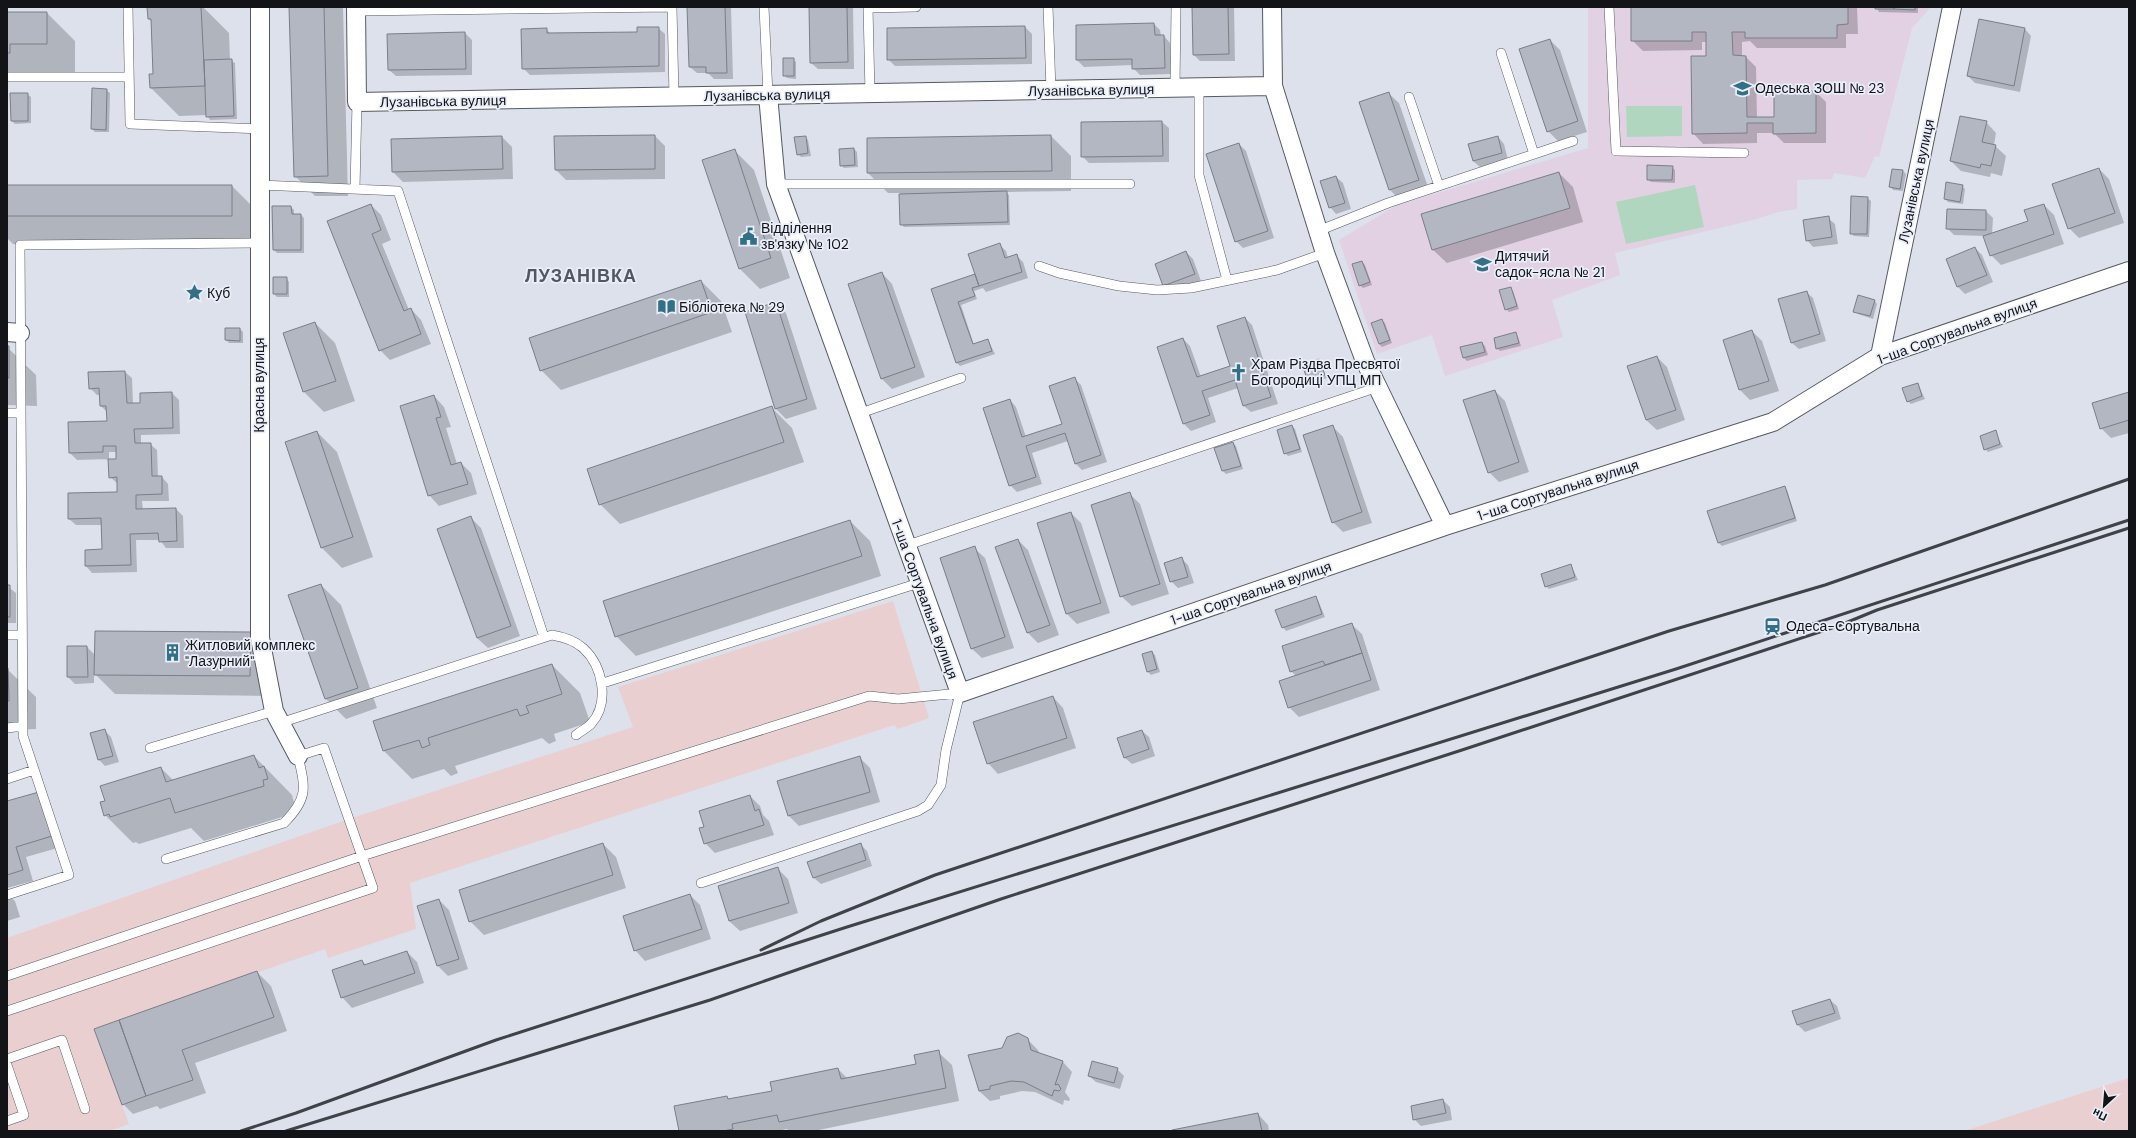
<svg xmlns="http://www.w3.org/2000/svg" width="2136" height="1138" font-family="'DM Sans',sans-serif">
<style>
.industrial{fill:#eacfd0}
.education{fill:#e1d1e3}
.green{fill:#b1d6c0}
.shadow{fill:#0003;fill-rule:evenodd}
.building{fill:#b2b7c1;stroke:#7a7e88}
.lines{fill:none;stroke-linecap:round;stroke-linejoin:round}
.lane-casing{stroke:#555963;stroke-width:10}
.street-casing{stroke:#555963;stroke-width:20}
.lane{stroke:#fff;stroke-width:9}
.street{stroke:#fff;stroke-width:18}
.rail{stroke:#3f4247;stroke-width:3}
.labels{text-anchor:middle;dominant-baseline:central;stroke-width:3.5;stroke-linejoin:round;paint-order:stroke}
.poi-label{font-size:14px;fill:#121418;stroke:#e9eef9;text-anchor:start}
.street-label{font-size:14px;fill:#121418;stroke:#e9eef9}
.district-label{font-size:18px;font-weight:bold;letter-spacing:1px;fill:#525760;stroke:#e9eef9}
</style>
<rect width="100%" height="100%" fill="#dce1ec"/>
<path class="industrial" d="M893,601L929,718L898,729L894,725L410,883L416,929L328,958L325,949L95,1029L129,1124L109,1131H7V938L349,819L633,727L618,687Z
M2129,1078V1131H1964Z"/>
<path class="education" d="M1588,7H1931L1912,28L1879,157L1875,156L1865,178L1834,173L1832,179L1797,180V209L1778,212L1757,219L1615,253L1620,275L1552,300L1563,337L1445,376L1432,335L1377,354L1339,240L1397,205L1588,148Z"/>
<path class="green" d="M1626,106H1682V136L1627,137Z
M1695,185L1704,227L1626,244L1616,202Z"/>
<path class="shadow" d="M148,7H203L229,33L230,60L235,63L237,119L210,120L207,115L179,116L151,88L150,75H154L152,22L149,19Z
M290,7H343L348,196H315L295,176Z
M688,7H731L733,79H714L708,73H697L690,67Z
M810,7H853L854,69H818L811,63Z
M1193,7H1234L1235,61H1200L1194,55Z
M1322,7H1354V8H1323Z
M1632,7H1857L1858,34H1846V48H1757L1750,41L1742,42V57H1746L1756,67L1757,118H1775L1816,92L1826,102V143H1784L1774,133H1757V143L1703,144L1693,133L1707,57V42H1702V50L1643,51L1632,40Z
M1876,7H1918V13L1879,12Z
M7,13H47L75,41V72H38V81H29L20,72H7Z
M1980,20L2025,29L2031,36L2020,92L1975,83L1968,76Z
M1154,24L1160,30L1161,36H1164L1170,43L1171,74L1140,75L1133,68V65L1084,67L1077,60Z
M1025,27L1032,34V64L895,66L888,59V29Z
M658,28L665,34V72L530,75L523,68L546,29L551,34L638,33Z
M465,33L472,40V75L396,76L389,70Z
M1550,40L1560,50L1587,132L1558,141L1548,131Z
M793,59L796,62V79L787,78L784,75Z
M106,90L110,93L109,132H95L92,129Z
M1388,93L1399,103L1429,190L1400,200L1390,190Z
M27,94L31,97V123L15,124L12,121Z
M1162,122L1169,128V162L1089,163L1082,156Z
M1986,122L1996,133L1994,145L2006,156L2002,176L1991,173L1990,177L1961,171L1951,161Z
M655,136L665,146V179L566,180L556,170Z
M1051,136L1071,156V191L1006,192L1009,195L1010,225L904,227L901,224L900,193H888L868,173V139Z
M502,137L512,147L513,179L403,182L393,172Z
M805,137L808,140L811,156L801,157L798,154Z
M1498,137L1504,144L1508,160L1480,167L1473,161Z
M1239,144L1246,151L1274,238L1243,248L1236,241Z
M854,149L857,152L858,167L844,168L841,165Z
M734,150L754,170L790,278L760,289L739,268Z
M1672,167L1675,170V183L1651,182L1648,179Z
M2099,169L2109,179L2124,223L2079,238L2069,228Z
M1893,170L1903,171L1906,174L1903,191L1893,190L1890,186Z
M1559,173L1573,187L1583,222L1447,263L1433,250L1422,215Z
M1336,177L1343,183L1351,209L1336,214L1330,207Z
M7,186H232L260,214V244H13L7,238Z
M1962,186L1965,189L1963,204L1948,202L1945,199Z
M1867,198L1871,201L1869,237L1854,236L1851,233Z
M371,205L381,215L391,240L382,244L409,310L411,309L421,320L431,344L390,360L380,350L328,222Z
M2044,205L2054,215L2064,244L2001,265L1991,255L1984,236L1954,235L1947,228L1986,211L1993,218L1992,234L2029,221Z
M291,207L294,210V215H301L304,218V253H277L274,250Z
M1828,218L1835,224L1838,244L1813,247L1807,240Z
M1000,245L1006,251L1008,258L1016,255L1023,262L1028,278L986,292L983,288L974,291L977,299L961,305L974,345L988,340L995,354L960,366L957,363L932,289L976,275Z
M1975,248L1982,255L1993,282L1965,294L1958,287L1947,260Z
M1186,252L1193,259L1201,281L1171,293L1164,286Z
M1362,262L1365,265L1372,285L1363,288L1360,285Z
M882,273L892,284L925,377L892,389L881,378Z
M286,278L289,282V297H277L274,294Z
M701,281L721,301L732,332L561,390L541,370Z
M1510,288L1513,291L1519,309L1509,312L1506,309Z
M1806,292L1813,298L1826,341L1799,349L1792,343Z
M1874,300L1877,304L1873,319L1858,314L1855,311Z
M776,303L786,313L817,409L786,419L776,409L746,312Z
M1245,318L1252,325L1278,404L1251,412L1244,406L1238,388L1208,398L1216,422L1191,431L1184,424L1158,348L1183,339L1190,346L1201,377L1231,367Z
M1382,320L1385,323L1392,343L1382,347L1379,344Z
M315,323L335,343L355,401L324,412L304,392Z
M226,329H240L243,332V343H229L226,340Z
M1752,331L1762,341L1779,391L1750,400L1740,390Z
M1515,333L1518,337L1521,346L1500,351L1497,348Z
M1482,343L1485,346L1488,355L1467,361L1464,358Z
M7,347L36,375L37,406L7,405Z
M1657,357L1667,367L1685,420L1657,430L1646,420Z
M1318,360L1327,378L1312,383L1309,380Z
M125,372L132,378L133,404H141L172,393L179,400L180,434L141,435V444H150L157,450L158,477H162L168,484L169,501H142L143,510L176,509L183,516L184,548H166L160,540H136L137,572L92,573L86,566V551L103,550L102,525H76L69,519L119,493L118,484L110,477L109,459L77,460L70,453L69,423L108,422L107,412L101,406L100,395H97L90,388V373ZM109,452H117V460H109Z
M1075,379L1081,385L1107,462L1082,470L1076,464L1068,441L1032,453L1042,484L1017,492L1010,485V400L1016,407L1026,437L1063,425Z
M1918,384L1925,399L1911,404L1908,401Z
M1495,391L1505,401L1529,472L1499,482L1489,472Z
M2129,393V433L2111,438L2101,428Z
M434,396L444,407L451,427L446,428L457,464L461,463L471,473L477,494L439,506L429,495Z
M772,408L792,428L804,462L620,524L600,504Z
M1292,426L1295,429L1302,452L1288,456L1285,453Z
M1332,426L1343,437L1372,523L1343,532L1333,522Z
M317,432L337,452L373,557L342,568L322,548Z
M1995,432L2003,447L1988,452L1985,449Z
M1233,443L1236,446L1243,469L1226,474L1223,471Z
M1784,487L1787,490L1797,521L1722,546L1719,543L1709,512Z
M1130,494L1140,504L1169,594L1132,606L1121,596Z
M1071,513L1081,523L1110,613L1077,624L1067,614L1038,523Z
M471,518L481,528L520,636L488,648L477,638Z
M850,521L870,541L881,576L636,656L616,636Z
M1018,540L1028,550L1059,635L1038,643L1028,633L997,548Z
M974,548L985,558L1014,648L982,658L971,648Z
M1181,558L1188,565L1194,583L1178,588L1171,581Z
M1571,565L1578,580L1549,589L1546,586Z
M321,585L341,605L377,708L346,719L326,699Z
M7,586L16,593V623H7Z
M1315,597L1318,600L1325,617L1286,631L1283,627Z
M1351,624L1362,634L1380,690L1299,717L1289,707L1296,676L1291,671Z
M250,633L270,653V696L115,694L94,673V683L75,684L68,677L87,647L95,655Z
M1152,652L1155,655L1160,672L1151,675L1148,672L1143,655Z
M552,665L580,693L590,722L554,734L556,741L549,744L542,738L455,766L458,773L451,776L444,769L412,779L384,751L374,722Z
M7,669L36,697V729L7,730Z
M1053,697L1063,708L1076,748L998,774L988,763Z
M104,730L111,737L119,762L105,766L99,760Z
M1142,731L1149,737L1155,756L1132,764L1125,758Z
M254,756L292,795L295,807L290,808L292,814L204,841L191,828L139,844L136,842L133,843L105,815L106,801L161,768L174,781Z
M859,757L870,768L880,802L799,826L789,816L779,782Z
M38,793L61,847L26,857L33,881L7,888V802Z
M750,796L760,806L763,815L769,821L774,835L715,853L705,843V827Z
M603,844L616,857L626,888L484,935L470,921Z
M860,844L867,851L872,866L821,884L814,878Z
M777,868L788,879L798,913L740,931L729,921Z
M7,894L15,901L20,917L7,921Z
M690,895L700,905L711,939L645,961L635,950Z
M439,900L449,910L468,969L448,976L438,966L418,907Z
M407,952L417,962L424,983L352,1008L342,997L362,961L366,965Z
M257,972L271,986L287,1031L195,1063L206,1093L160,1109L157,1106L133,1114L123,1104Z
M1830,1000L1837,1006L1841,1019L1805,1032L1798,1025L1794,1012Z
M1027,1039L1038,1050L1039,1053L1062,1061L1072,1072L1065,1092L1070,1099L1069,1101L1064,1100L1063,1105L1035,1092L1022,1091L1000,1096V1099L990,1101L979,1091L1002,1049Z
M938,1052L952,1065L959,1101L814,1131H789L787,1129L778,1131H680L727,1097L730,1100L773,1092L838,1069L847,1078L917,1064Z
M1117,1069L1124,1076L1120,1089L1096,1082L1089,1076Z
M1443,1100L1450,1107L1452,1120L1421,1126L1414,1119Z
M1258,1114L1268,1125L1269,1131H1173Z"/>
<path class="building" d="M147,7H201L205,86L150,88L149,74H153L151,19H148Z
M289,7H324L328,176L294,177Z
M687,7H725L727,73H706V67H689Z
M809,7H847L848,62L810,63Z
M1192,7H1228L1229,54L1193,55Z
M1631,7H1848V24L1837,25V38H1745V32H1732L1733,55L1746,56L1747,117H1774V91H1816V133L1773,134V123H1747V133L1692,134L1691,56H1706V32H1692V41H1631Z
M1875,7H1894V9H1875Z
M1894,7H1915V10L1894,9Z
M7,12H47V44H10V53H7Z
M1979,19L2025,28L2014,86L1967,76Z
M1154,23L1155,35H1164L1165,68L1132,69V59L1076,60V25Z
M1025,26L1026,58L887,60V28Z
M637,27H659V66L522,69L521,29L547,28V33L637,32Z
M465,32L466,69L388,70L387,34Z
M1550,39L1578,121L1547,132L1519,49Z
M783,58H794V76H783Z
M232,59L234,116L206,117L204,60Z
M92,88L107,89L106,130L91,129Z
M1389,92L1419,180L1389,190L1359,102Z
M10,93H28V121H11Z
M1960,116L1987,121L1982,142L1996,145L1991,166L1981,164L1980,168L1950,161Z
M1162,121L1163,156L1081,157V122Z
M655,135V169L555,170L554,136Z
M1051,135L1052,171L867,173V138Z
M502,136L503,169L392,172L391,139Z
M806,136L808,153L797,155L794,137Z
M1498,136L1502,153L1473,161L1468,144Z
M1239,143L1268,231L1235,242L1206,154Z
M854,148L855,165L840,166L839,149Z
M735,149L771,258L739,269L702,160Z
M1647,165L1673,166L1672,180H1647Z
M2099,168L2115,213L2068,229L2052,184Z
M1892,169L1903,170L1900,189L1889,187Z
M1559,172L1570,208L1432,250L1421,214Z
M1336,176L1345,203L1329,208L1320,181Z
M1946,182L1963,185L1960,202L1944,199Z
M7,185H232V216H7Z
M1007,191L1008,222L900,225L899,194Z
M1851,196L1868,197L1867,234H1850Z
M371,204L381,230L372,234L404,311L411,308L421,334L379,351L327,221Z
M2044,204L2054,234L1990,256L1983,236L2028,221L2024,210Z
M272,206H291L292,214H301V250H273Z
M1947,209L1986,210V230L1946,229Z
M1829,216L1832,237L1806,241L1803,220Z
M1000,243L1005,258L1017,254L1022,272L979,286L968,254Z
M1975,247L1987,275L1957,287L1946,259Z
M1186,251L1195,274L1163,286L1155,264Z
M1362,261L1370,282L1359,286L1352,264Z
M882,272L915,367L881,379L848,284Z
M975,274L979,286L972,288L975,296L958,302L973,344L988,339L992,351L956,363L931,289Z
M273,277H287V294H273Z
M701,280L712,312L540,371L529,338Z
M1511,287L1517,306L1505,310L1499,290Z
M1807,291L1820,334L1791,343L1778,299Z
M1858,295L1875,300L1870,316L1853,312Z
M776,302L807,399L775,409L745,312Z
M1245,317L1271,397L1243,406L1235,380L1202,391L1210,415L1183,424L1157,347L1183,338L1197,377L1230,366L1217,326Z
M1382,319L1390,340L1379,344L1371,323Z
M315,322L336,381L303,392L283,333Z
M225,328H240V341L225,340Z
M1752,330L1769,381L1739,390L1723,340Z
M1516,332L1519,343L1496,349L1494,338Z
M1482,342L1485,352L1463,358L1460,347Z
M7,346H9V378H7Z
M1657,356L1676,410L1646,420L1627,366Z
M1319,359L1325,375L1308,381L1302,365Z
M125,371L127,403H140V393L172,392L173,428L134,429L135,443H151L152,476H162V494L136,495V509L176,508L177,541L159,542L158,533L130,534L131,565L85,566V550L102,549L101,518L68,519V493L117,492V477L109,478L108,459H116V446H103V452L69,453L68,422L107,421L106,406H100L99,388L89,389L88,372Z
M1075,377L1101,455L1075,464L1065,433L1026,446L1036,477L1009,486L983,408L1010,399L1022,437L1062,424L1049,386Z
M1918,383L1922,396L1907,402L1902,388Z
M1495,390L1519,462L1488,473L1463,400Z
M2129,392V420L2100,429L2092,403Z
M434,395L441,417L436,418L451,465L461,462L468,484L428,496L400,406Z
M772,406L784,442L599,505L587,469Z
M1292,425L1300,449L1284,454L1277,430Z
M1333,425L1362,512L1332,523L1303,435Z
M1996,430L2000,444L1984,450L1980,436Z
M317,431L353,537L321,548L285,442Z
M1233,442L1241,466L1222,471L1214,448Z
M1785,486L1795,518L1718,543L1707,511Z
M1130,492L1160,584L1120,597L1091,505Z
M1071,512L1101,603L1066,614L1037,523Z
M471,516L511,626L477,638L437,529Z
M850,520L862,556L615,637L603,601Z
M1018,539L1050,625L1027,633L995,547Z
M975,546L1005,637L971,649L940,558Z
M1182,557L1188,577L1170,582L1164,563Z
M1571,564L1575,577L1545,587L1541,574Z
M321,584L358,688L325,699L288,595Z
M7,585H10V617H7Z
M1316,596L1322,614L1282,628L1275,610Z
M1352,623L1362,653L1325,665L1323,661L1290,672L1282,646Z
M95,631L251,632L250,676L94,675Z
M67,646H87L88,677H67Z
M1152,651L1157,669L1147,672L1142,654Z
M1362,653L1371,680L1288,708L1279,681Z
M552,664L562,694L526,706L529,713L520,716L517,709L428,738L430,745L422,748L419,740L383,751L373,721Z
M7,668H8L9,701H7Z
M1053,696L1067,738L987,764L973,722Z
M105,729L113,756L98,760L90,733Z
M1142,730L1149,749L1124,758L1117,738Z
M254,755L259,768L264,766L268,779L263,780L264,786L175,813L170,798L110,817L109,814L104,816L100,802L105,801L100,786L161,767L166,782Z
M860,756L870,792L788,816L777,781Z
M39,792L52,836L16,847L23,870L7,875V801Z
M750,795L755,811L759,809L764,825L704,844L699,828L704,827L699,811Z
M603,843L613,875L469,922L459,890Z
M861,843L866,860L813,878L807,862Z
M778,867L789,903L729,921L718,886Z
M690,894L702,929L634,951L623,916Z
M439,899L459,959L437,966L417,906Z
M407,951L415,973L341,998L332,970L362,960L364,965Z
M257,971L274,1017L182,1050L193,1080L146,1096L119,1020Z
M1830,999L1835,1013L1797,1025L1792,1011Z
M119,1020L146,1096L122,1105L94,1029Z
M1018,1033L1028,1038L1031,1050L1063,1061L1055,1085L1058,1084L1061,1089L1059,1091L1054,1090L1052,1096L1024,1082L1011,1081L990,1086V1089L979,1091L968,1055L1002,1048L1007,1037Z
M939,1050L946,1088L779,1122L777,1115L732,1124L733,1129L723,1131H679L674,1106L727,1096L728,1099L772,1091L770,1082L838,1068L841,1079L916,1064L914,1055Z
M1092,1061L1118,1068L1114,1083L1088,1076Z
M1443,1099L1446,1113L1413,1120L1411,1106Z
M1258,1113L1262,1131H1172V1130Z"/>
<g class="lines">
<defs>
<path id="lane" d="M128,7L130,124L260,129
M672,7L674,97
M764,7L768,95
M868,7L870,94
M1048,7L1051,90
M1609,7L1616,151L1744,153
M868,8L916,7
M356,11L672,7
M1501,53L1534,154
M7,77H129
M1175,88L1176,7
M1199,88V175L1227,280
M1409,97L1439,186
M776,184H1130
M260,185L398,191L544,637
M355,189L357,102
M1318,231L1388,203L1573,141
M1039,266L1059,273L1119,286L1157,290L1191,288L1277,270L1325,253
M7,413H21
M858,414L961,378
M905,546L1378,387
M7,635H22
M603,683L919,583
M280,723L552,635C564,637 574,640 583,648C603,666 610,703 591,724C587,728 581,731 576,735
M7,728L23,726
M150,748L274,711
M7,779L34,770
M7,895L69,875L23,736L20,245L260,243
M7,976L362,856L869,696L898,699L960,693L946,750L941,785L928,805L918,811L701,883
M7,1011L373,888L324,748L298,756C305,787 309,798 284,823L166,859
M7,1059L62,1040L85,1109
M7,1065L24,1115L7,1121"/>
<path id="street" d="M260,7V638L274,711L298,756
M356,7L357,102L1273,86
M1272,7L1273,86L1325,253L1365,361L1445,526
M768,95L776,184L960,693L1445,526L1773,422L1880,356L2129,271
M7,332L20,333
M1880,356L1952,7"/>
</defs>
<use href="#lane" class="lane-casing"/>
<use href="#street" class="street-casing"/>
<use href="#lane" class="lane"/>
<use href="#street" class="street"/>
<path class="rail" d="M761,950L821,921L935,875L1669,631L1825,585L2129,479
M241,1131L296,1113L496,1040L847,927L1676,669L2129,520
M286,1131L710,1000L1001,899L1462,750L1838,626L1877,610L2129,528"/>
</g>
<defs>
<symbol id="school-bare" viewBox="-9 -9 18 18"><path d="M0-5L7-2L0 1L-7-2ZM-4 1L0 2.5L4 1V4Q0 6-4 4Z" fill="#336f86" stroke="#e9eef9" stroke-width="2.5" paint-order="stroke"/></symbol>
<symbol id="civic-bare" viewBox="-9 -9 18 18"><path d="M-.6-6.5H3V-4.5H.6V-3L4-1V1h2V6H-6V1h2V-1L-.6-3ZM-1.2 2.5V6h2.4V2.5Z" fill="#336f86" stroke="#e9eef9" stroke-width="2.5" paint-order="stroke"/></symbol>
<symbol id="sight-bare" viewBox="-9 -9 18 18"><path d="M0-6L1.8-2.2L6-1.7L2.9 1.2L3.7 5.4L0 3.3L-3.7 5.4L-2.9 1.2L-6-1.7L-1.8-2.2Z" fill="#336f86" stroke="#e9eef9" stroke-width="2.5" paint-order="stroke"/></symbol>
<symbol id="library-bare" viewBox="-9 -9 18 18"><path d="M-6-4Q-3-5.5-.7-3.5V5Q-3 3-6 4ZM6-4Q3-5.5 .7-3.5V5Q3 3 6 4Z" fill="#336f86" stroke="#e9eef9" stroke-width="2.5" paint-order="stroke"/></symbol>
<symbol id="church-bare" viewBox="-9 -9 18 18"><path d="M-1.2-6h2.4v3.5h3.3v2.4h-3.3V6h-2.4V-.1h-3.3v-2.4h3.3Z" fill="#336f86" stroke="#e9eef9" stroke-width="2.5" paint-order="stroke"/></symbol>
<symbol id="station-bare" viewBox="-9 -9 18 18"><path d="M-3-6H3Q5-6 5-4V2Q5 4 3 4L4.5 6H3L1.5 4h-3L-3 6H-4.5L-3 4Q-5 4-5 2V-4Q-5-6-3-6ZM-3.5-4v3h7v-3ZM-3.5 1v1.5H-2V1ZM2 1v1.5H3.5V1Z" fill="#336f86" stroke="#e9eef9" stroke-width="2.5" paint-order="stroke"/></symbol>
<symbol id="building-bare" viewBox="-9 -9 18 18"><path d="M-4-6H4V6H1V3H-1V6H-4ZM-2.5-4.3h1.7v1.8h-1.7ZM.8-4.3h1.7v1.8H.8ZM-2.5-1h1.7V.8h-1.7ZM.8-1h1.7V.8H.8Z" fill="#336f86" stroke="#e9eef9" stroke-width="2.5" paint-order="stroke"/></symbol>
</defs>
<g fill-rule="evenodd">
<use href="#school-bare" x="1730" y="76" width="25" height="25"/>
<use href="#civic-bare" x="736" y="224" width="25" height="25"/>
<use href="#school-bare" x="1470" y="252" width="25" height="25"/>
<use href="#sight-bare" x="182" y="280" width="25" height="25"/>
<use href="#library-bare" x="654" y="294" width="25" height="25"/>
<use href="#church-bare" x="1226" y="360" width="25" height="25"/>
<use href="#station-bare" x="1760" y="614" width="25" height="25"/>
<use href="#building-bare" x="160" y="640" width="25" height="25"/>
</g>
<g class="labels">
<g class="poi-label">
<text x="1755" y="88">Одеська ЗОШ № 23</text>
<text x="761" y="228">Відділення<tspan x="761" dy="16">зв'язку № 102</tspan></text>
<text x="1495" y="256">Дитячий<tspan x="1495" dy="16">садок-ясла № 21</tspan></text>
<text x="207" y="293">Куб</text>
<text x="679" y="307">Бібліотека № 29</text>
<text x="1251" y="364">Храм Різдва Пресвятої<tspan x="1251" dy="16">Богородиці УПЦ МП</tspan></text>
<text x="1786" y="626">Одеса-Сортувальна</text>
<text x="185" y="645">Житловий комплекс<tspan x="185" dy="16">"Лазурний"</tspan></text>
</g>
<g class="street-label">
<text transform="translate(1091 90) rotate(-1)">Лузанівська вулиця</text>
<text transform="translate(767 95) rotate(-1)">Лузанівська вулиця</text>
<text transform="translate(443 101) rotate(-1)">Лузанівська вулиця</text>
<text transform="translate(1916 181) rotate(-78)">Лузанівська вулиця</text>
<text transform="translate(1957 331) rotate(-20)">1-ша Сортувальна вулиця</text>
<text transform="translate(259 385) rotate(-90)">Красна вулиця</text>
<text transform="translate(1558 490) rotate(-18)">1-ша Сортувальна вулиця</text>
<text transform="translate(1251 593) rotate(-19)">1-ша Сортувальна вулиця</text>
<text transform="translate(925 599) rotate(70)">1-ша Сортувальна вулиця</text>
</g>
<g class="district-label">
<text x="581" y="276">ЛУЗАНІВКА</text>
</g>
</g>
<rect width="2136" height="1138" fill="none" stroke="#121418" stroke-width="16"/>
<g transform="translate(2104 1106) rotate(206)" stroke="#e9eef9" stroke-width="3" paint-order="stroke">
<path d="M0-3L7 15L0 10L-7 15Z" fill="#121418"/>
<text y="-6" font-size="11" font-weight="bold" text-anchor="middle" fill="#121418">Пн</text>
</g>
</svg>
